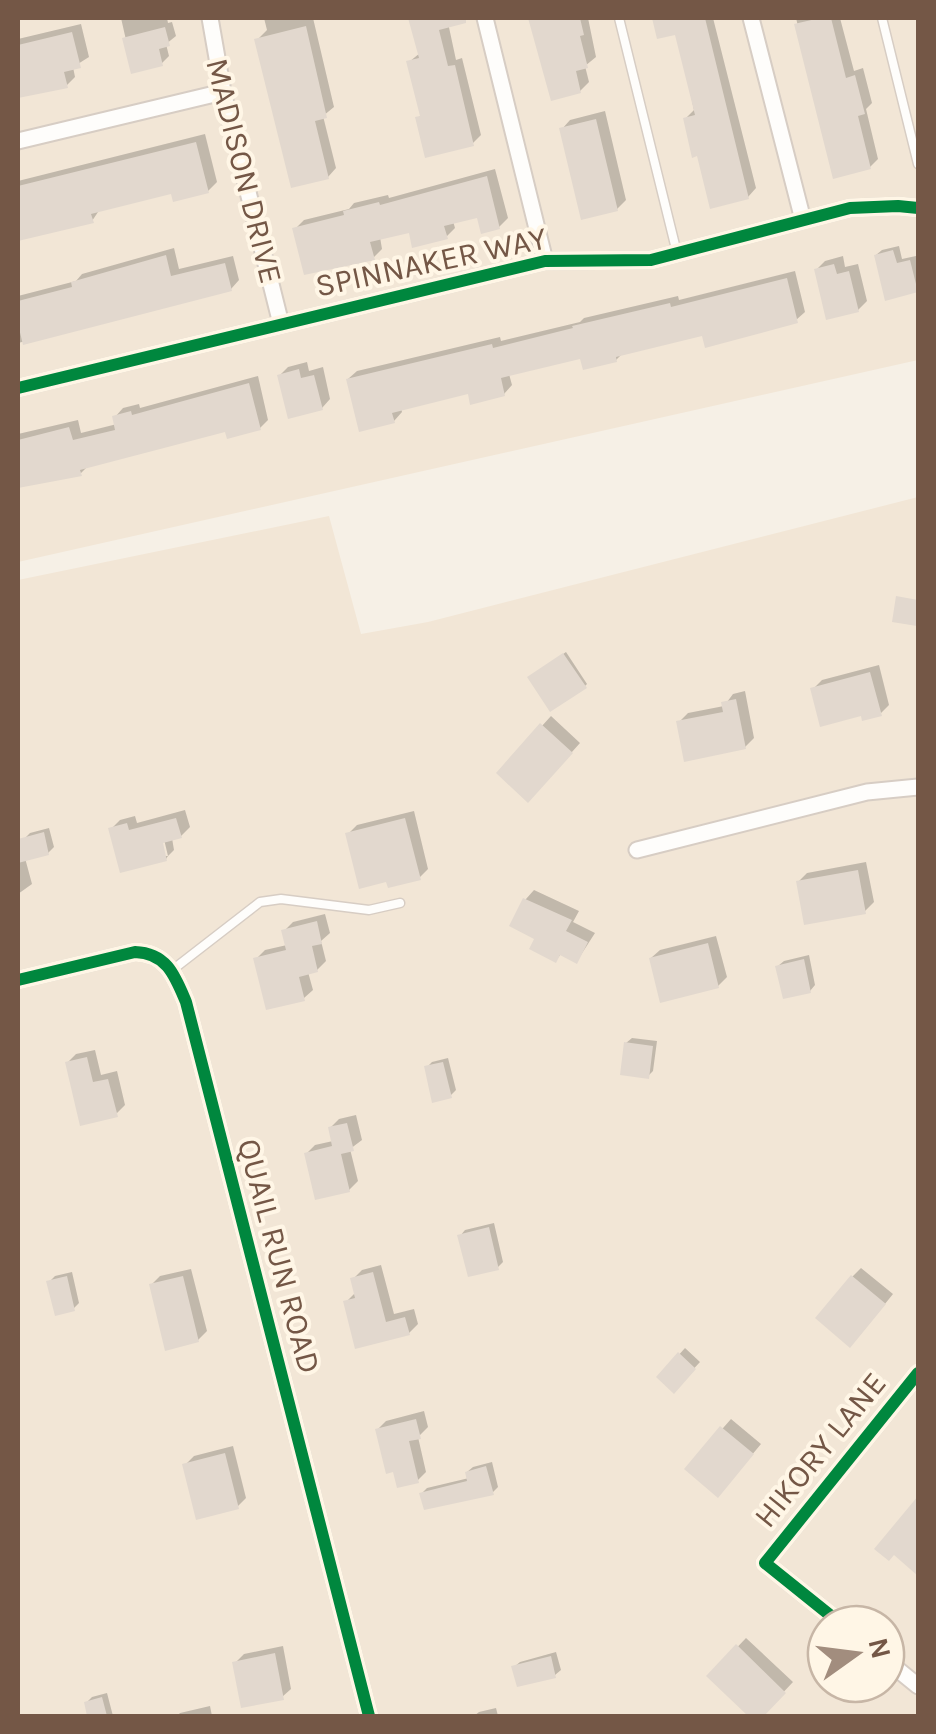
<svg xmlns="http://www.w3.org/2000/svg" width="936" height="1734" font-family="Karla,sans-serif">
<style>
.residential{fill:#f2e6d6;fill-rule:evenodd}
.shadow{fill:#0003}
.building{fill:#e2d8ce}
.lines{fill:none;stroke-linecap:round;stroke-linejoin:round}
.lane-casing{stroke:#d7cdc4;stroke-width:11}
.street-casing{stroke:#d7cdc4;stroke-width:19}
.lane{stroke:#fefdfb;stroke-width:8}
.street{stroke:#fefdfb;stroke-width:15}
.cycleway-casing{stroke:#fff6e6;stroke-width:19}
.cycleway{stroke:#00873e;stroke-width:12}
.labels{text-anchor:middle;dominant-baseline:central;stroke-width:8;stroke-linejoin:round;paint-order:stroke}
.street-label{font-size:32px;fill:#745746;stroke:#fff6e6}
</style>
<rect width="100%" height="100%" fill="#f6f0e6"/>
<path class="residential" d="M18,18H918V360L18,562Z
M918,497V1716H18V580L329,516L361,634L428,622ZM826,1624H886V1684H826Z"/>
<path class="shadow" d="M121,18H167L168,23L172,22L176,36L166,44L169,56L162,63L133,71Z
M264,18H313L334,107L323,116L336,168L328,177L257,40L267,30Z
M411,18H447L456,60L462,58L481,135L473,143L418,118L422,114L409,62L420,53Z
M534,18H588L596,57L585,66L589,82L580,91L532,20Z
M655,18H713L756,188L748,197L685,119L694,110L677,32L659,36Z
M796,18H840L854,71L863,68L872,103L866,109L878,159L870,167L835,176Z
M81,24L89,57L73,67L75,77L66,86L18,96V39Z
M605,111L626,200L617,209L562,129L570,120Z
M205,134L217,182L208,191H173L100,209L92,221L18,240V181Z
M495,169L508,218L499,227L479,214L453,221L455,228L446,237L410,230L380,237L382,249L374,257L295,229L304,220L349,209L354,203L388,195L389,198Z
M899,246L902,259L916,256L917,290L876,255L882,250Z
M174,248L179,269L233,256L239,280L231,289L18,343V296L76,281L82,274Z
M843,256L845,267L858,264L867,301L858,310L816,270L825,261Z
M795,271L805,312L796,320L704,333L623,353L616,360L582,356L509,374L512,385L504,394L470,391L401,408L402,412L394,421L348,379L357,371L500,337L501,341L580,322L584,318L678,296L679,300Z
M307,362L309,371L323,367L330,399L322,408L279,376L288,367Z
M258,376L268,420L260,428L227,429L89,465L80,474L18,487V434L78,420L81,433L117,424L115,417L123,408L139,404L140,408Z
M566,652L587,684L585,686L530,677Z
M879,665L889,705L880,714L863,713L813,689L822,680Z
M745,691L754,738L745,747L679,722L688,713L724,706L733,694Z
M551,716L580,743L537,791L499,773Z
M185,810L190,827L181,836L172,838L174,850L168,856L162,831L163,856H168L166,859L111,829L120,820L135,816L137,823Z
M414,811L428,869L419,878L348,834L357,825Z
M49,828L54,847L48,853L25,858L32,884L18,894V852L27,849L25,838L30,833Z
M866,862L874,902L865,911L798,882L807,873Z
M534,890L579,911L573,922L595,933L577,961L562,953L556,960L538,938L512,925L526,899Z
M325,914L330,933L321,941L326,961L317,970L308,972L313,990L304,998L256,959L265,950L287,945L284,931L293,922Z
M716,936L727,977L718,986L651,958L660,950Z
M809,955L815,985L810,991L778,966L784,961Z
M632,1038L657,1041L653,1071L648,1076L626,1043Z
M95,1050L101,1075L117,1071L125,1105L116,1114L67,1063L76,1054Z
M448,1058L456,1090L450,1096L427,1067L432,1062Z
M356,1115L362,1140L350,1149L358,1181L349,1190L306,1154L315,1145L333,1141L330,1128L339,1119Z
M494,1223L503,1262L498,1267L460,1236L465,1230Z
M381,1265L394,1314L414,1309L418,1324L409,1333L357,1346L346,1302L356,1292L353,1279L362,1270Z
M861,1268L893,1294L859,1336L852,1277Z
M191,1269L207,1331L198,1340L151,1285L160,1276Z
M72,1272L79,1303L74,1308L49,1282L55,1276Z
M685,1348L700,1362L674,1390L659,1377Z
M424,1411L428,1427L418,1437L426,1472L418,1480L378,1429L386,1421Z
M731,1419L761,1444L726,1486L687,1469Z
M233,1446L246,1498L237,1507L185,1465L194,1456Z
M492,1462L498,1487L492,1493H422L427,1488L469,1478L467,1472L473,1467Z
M746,1638L793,1682L761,1716H751L710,1676Z
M283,1646L291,1689L282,1697L235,1663L244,1654Z
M556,1652L561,1670L555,1675L514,1667L520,1662Z
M107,1693L113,1716H90L87,1702L92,1697Z
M210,1706L212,1716H177L180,1713Z
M496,1708L498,1716H474L479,1712Z"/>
<path class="building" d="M408,18H466V23L439,30L448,66L455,65L474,146L425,158L415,117L420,116L406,61L419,58Z
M528,18H580L584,35L580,36L588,68L576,71L581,93L551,101Z
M652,18H705L749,199L710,209L697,156L692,158L683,118L695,115L675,35L657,39Z
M820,18H831L846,78L855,75L865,114L858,116L871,169L833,179L794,24Z
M306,26L327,118L315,121L329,179L291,188L254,39Z
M165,27L170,46L159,49L163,66L131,74L122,38Z
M72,32L81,68L64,72L68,88L18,98V45Z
M596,119L618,211L581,220L559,128Z
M196,142L209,193L173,202L171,194L91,214L94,223L18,241V186Z
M487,176L500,229L481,234L477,218L444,226L448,239L412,248L409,233L370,242L375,260L304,275L292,228L344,215L343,211L379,202L380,205Z
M893,250L897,263L910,260L918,292L885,301L874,255Z
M166,255L171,276L225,263L232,291L23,345L18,324V301L72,287L71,282Z
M834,264L837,274L849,271L859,312L826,320L814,269Z
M787,278L798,323L705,348L702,336L616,357L617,362L583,370L580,359L501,378L505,396L470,405L468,394L392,413L395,423L359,432L346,379L492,344L493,348L573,328L572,326L670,303L671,307Z
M299,369L301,378L314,375L323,410L288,419L277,375Z
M249,383L261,430L227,439L225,432L80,470L82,476L18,488V440L69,427L73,440L115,430L112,416L131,411L132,415Z
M896,596L918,600L917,626L892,622Z
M563,653L587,688L550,712L527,677Z
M870,672L882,716L862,721L861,716L820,727L810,688Z
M736,699L746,749L684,762L676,721L723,712L721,702Z
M540,723L573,753L528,803L496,773Z
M176,818L182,838L163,843L167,861L120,873L108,828L127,823L129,830Z
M405,818L421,880L388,888L386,882L359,889L345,833Z
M44,832L49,855L18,863V839Z
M858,870L866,914L804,925L796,881Z
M523,898L572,920L566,931L588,942L577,964L560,955L556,963L529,949L534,939L509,926Z
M317,921L322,944L312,946L318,972L299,977L305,1001L266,1010L253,958L286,950L281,930Z
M708,943L719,988L660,1003L649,958Z
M804,959L811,993L783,999L775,966Z
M624,1042L653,1046L649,1079L620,1075Z
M87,1057L93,1082L108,1079L118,1117L80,1126L65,1062Z
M443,1062L452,1098L432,1103L424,1066Z
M347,1123L354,1151L341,1154L350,1192L315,1200L304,1153L332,1146L328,1127Z
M489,1227L499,1270L468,1277L457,1235Z
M373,1272L386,1322L405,1317L410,1335L355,1349L343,1301L355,1298L350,1278Z
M851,1275L886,1304L850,1348L815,1318Z
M67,1276L75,1311L55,1316L46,1281Z
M183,1276L199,1342L165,1351L149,1284Z
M678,1352L696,1369L674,1394L656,1377Z
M416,1419L421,1439L409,1441L419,1483L397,1488L393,1472L386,1474L375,1429Z
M720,1426L754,1454L718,1498L684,1469Z
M225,1453L239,1509L196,1520L182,1464Z
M486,1466L494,1495L424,1510L419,1493L467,1481L465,1472Z
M918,1496V1576L894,1555L889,1561L874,1549Z
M736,1644L786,1693L764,1716H748L706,1676Z
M275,1653L284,1700L241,1708L232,1662Z
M551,1656L556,1678L517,1687L511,1666Z
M102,1697L107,1716H87L84,1702Z"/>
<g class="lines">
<defs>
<path id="lane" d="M619,18L677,253
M882,18L918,164
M171,971L260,902L281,899L369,910L400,903"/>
<path id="street" d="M210,18L223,92L281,324
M485,18L545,261
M751,18L803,220
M18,141L223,92
M18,388L545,261L651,260L850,208L898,206L918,208
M637,850L867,792L918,787
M18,980L135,952C167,953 175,976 186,1002L369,1716
M841,1624L765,1563L918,1373
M886,1660L918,1686"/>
</defs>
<use href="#lane" class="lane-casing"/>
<use href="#street" class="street-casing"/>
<use href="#lane" class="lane"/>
<use href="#street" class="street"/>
<defs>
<path id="cycleway" d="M18,388L545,261L651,260L850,208L898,206L918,208
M18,980L135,952C167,953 175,976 186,1002L369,1716
M841,1624L765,1563L918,1373"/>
</defs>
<use href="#cycleway" class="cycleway-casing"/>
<use href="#cycleway" class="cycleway"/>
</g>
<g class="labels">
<g class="street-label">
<text transform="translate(244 171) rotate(76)">MADISON DRIVE</text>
<text transform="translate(431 262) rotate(-12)">SPINNAKER WAY</text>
<text transform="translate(279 1256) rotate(75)">QUAIL RUN ROAD</text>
<text transform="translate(820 1450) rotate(-51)">HIKORY LANE</text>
</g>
</g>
<rect width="936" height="1734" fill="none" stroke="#745746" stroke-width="40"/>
<g transform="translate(856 1654) rotate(76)"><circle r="48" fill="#fff6e6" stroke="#c7b6a6" stroke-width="2.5"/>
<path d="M0-8L18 38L0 25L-18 38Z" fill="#a28d7e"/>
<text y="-15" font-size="28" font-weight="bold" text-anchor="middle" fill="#745746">N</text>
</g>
</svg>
